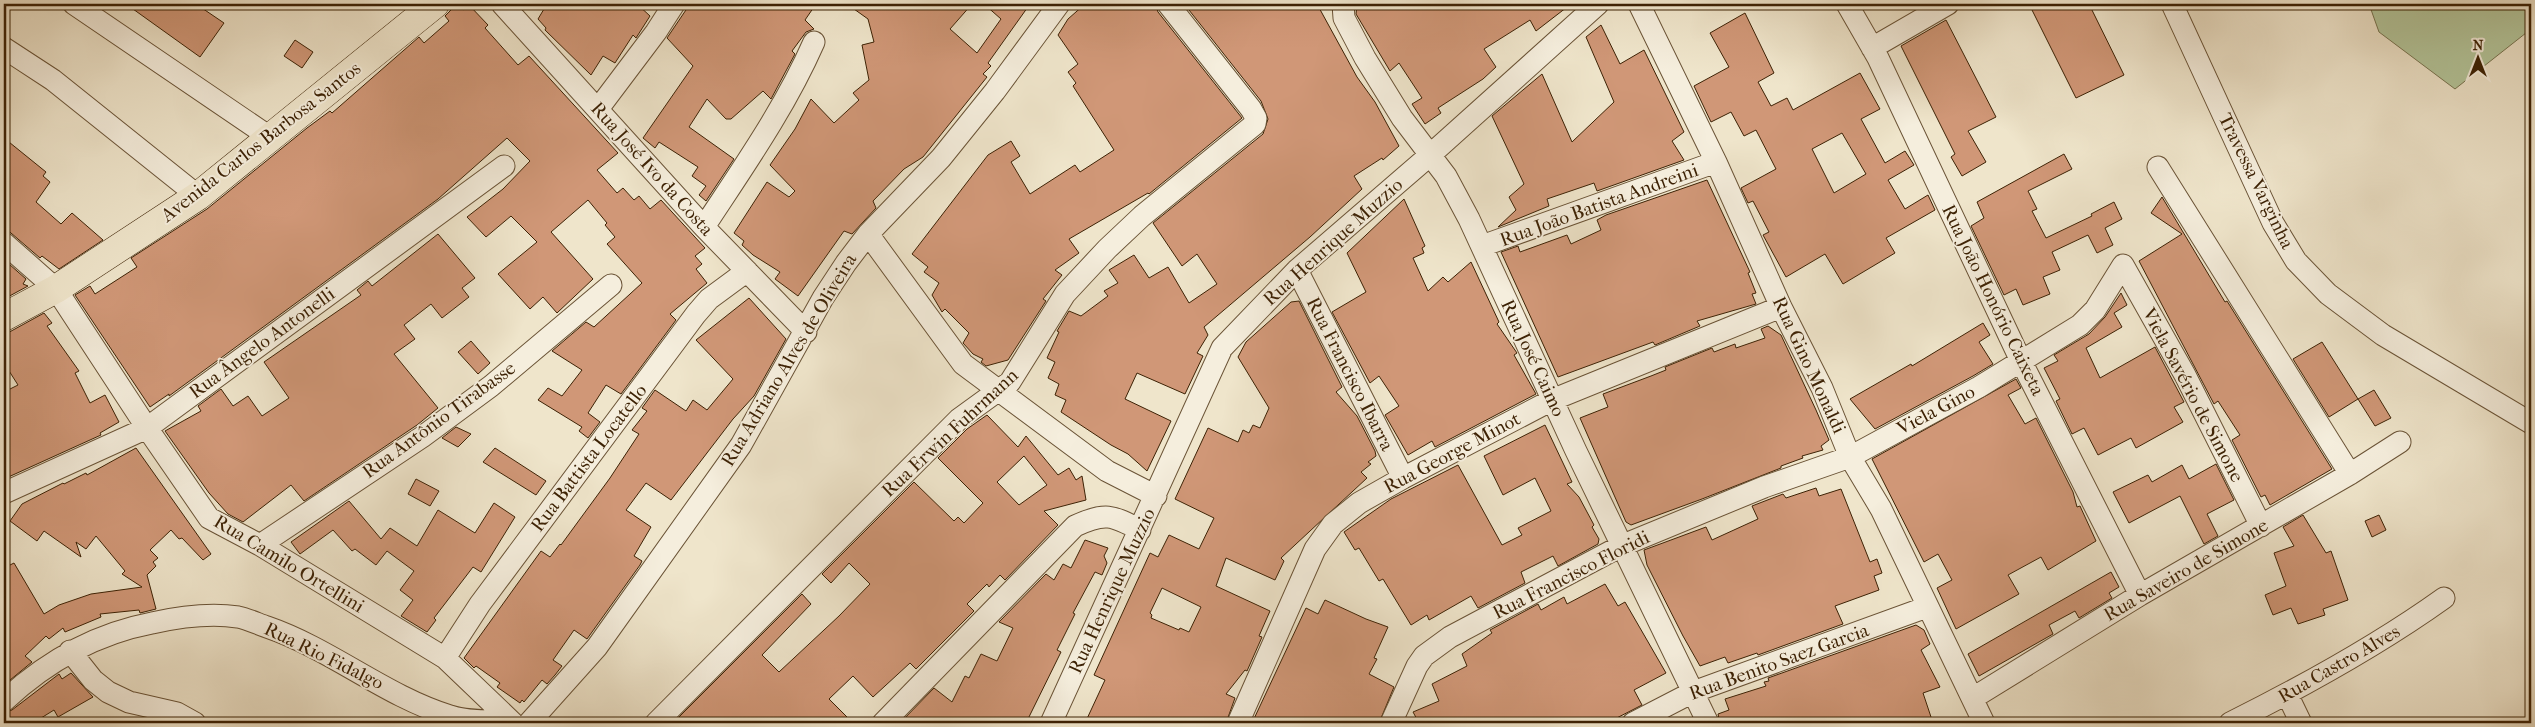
<svg xmlns="http://www.w3.org/2000/svg" width="2535" height="727" font-family="'IM FELL French Canon',serif">
<style>
.green{fill:#b4c69b;stroke:#787450}
.building{fill:#d09777;stroke:#3d2205;fill-rule:evenodd}
.lines{fill:none;stroke-linecap:round;stroke-linejoin:round}
.minor-casing{stroke:#6a5336;stroke-width:23}
.major-casing{stroke:#3d2205;stroke-width:29}
.minor{stroke:#f5eedd;stroke-width:21}
.major{stroke:#efe5cb;stroke-width:28}
.labels{text-anchor:middle;dominant-baseline:central;stroke-width:4;stroke-linejoin:round;paint-order:stroke}
.street-label{font-size:19px;fill:#3d2205;stroke:#f5eedd}
</style>
<rect width="100%" height="100%" fill="#efe5cb"/>
<filter id="stains"><feTurbulence type="fractalNoise" baseFrequency=".004" numOctaves="4"/><feColorMatrix values="0 0 0 0 .2 0 0 0 0 .09 0 0 0 0 .02 0 0 0 .5 -.17"/></filter>
<radialGradient id="worn" r=".72"><stop offset=".6" stop-color="#630" stop-opacity="0"/><stop offset="1" stop-color="#630" stop-opacity=".3"/></radialGradient>
<path class="green" d="M2369,4H2531V29L2455,89L2379,32Z"/>
<path class="building" d="M126,4H196L224,23L200,57Z
M457,4L463,10L469,5L488,25L485,28L518,65L529,56L618,153L597,170L617,193L623,188L634,200L639,196L650,209L661,200L705,248L695,256L702,264L696,269L707,283L670,314L676,320L621,394L606,385L588,413L600,422L588,438L579,431L582,427L538,400L548,388L562,396L582,370L552,351L586,322L594,327L642,283L607,244L615,237L605,225L607,223L588,200L551,232L593,279L557,313L543,297L530,309L498,274L537,242L511,216L486,237L467,217L503,189L530,161L507,138L438,199L169,396V394L150,407L75,295L90,286L95,294L137,267L131,258L207,209L307,128L330,111L332,113L419,37L424,43L449,21L445,16Z
M547,4H637L650,16L636,38L633,35L615,63L603,56L591,75L545,30L546,28L538,19Z
M690,4H816L805,20L814,29L806,32L792,51L795,54L771,99L763,91L731,119H726L707,99L689,127L734,159L706,201L699,195L706,186L692,176L698,167L659,142L655,148L643,138L693,66L667,38Z
M847,4H972L950,29L977,53L1001,19L984,4H1004L1009,7L1011,4H1030L988,63L991,66L983,74L987,77L923,157L904,169L873,201L876,208L852,234L844,231L798,296L775,279L780,272L753,255L742,245L744,241L734,233L767,182L789,197L795,191L770,165L795,129L811,99L834,123L859,100L853,93L869,80L862,45L874,42L868,19Z
M1085,4H1155L1158,12L1242,118L1149,194L1148,193L1069,239L1079,253L1055,270L1062,275L1043,299L1046,301L1008,360L986,366L981,362L983,359L973,354L963,343L969,333L945,309L942,312L932,295L939,283L924,272L928,267L912,254L988,155L1011,141L1020,156L1011,162L1030,194L1075,165L1080,172L1114,150L1073,86L1076,83L1068,72L1078,64L1058,35L1068,19Z
M1196,4H1317L1357,77L1375,102L1399,146L1383,160L1382,158L1354,176L1362,189L1310,237L1204,327L1208,335L1197,353L1203,356L1185,394L1137,373L1125,399L1171,421L1147,471L1128,454L1111,445L1061,412L1066,400L1055,395L1059,384L1048,378L1055,362L1047,358L1059,332L1057,331L1069,311L1081,316L1108,296L1104,291L1118,283L1109,270L1134,255L1149,278L1168,267L1189,303L1217,284L1197,254L1182,266L1153,223L1263,134L1268,119L1261,101L1189,10Z
M1357,4H1571L1536,31L1530,20L1484,49L1496,67L1483,79L1438,108L1441,113L1425,124L1412,104L1422,98L1399,63L1390,71L1356,14Z
M2029,4H2089L2124,75L2076,98Z
M1745,13L1774,73L1758,82L1771,106L1787,98L1793,110L1860,73L1880,109L1861,119L1885,163L1905,151L1914,165L1888,180L1905,209L1928,195L1935,210L1886,238L1895,253L1843,284L1825,254L1786,277L1763,235L1769,232L1753,201L1748,203L1741,188L1776,169L1756,130L1744,136L1731,112L1711,122L1694,86L1729,67L1710,33ZM1842,133L1866,174L1834,193L1812,149Z
M1946,20L1996,117L1968,131L1986,162L1962,176L1951,157L1955,154L1901,46Z
M1601,25L1620,64L1644,50L1684,132L1672,141L1684,160L1597,191L1594,183L1547,199L1549,206L1498,227L1516,210L1509,197L1524,184L1492,116L1542,74L1572,142L1614,102L1586,37Z
M295,40L313,52L302,68L284,56Z
M4,138L46,172L43,176L50,182L36,202L61,224L72,213L103,240L59,269L42,256L40,258L4,227Z
M2064,154L2072,169L2028,191L2037,209L2032,211L2046,238L2092,216L2091,214L2114,202L2122,219L2105,228L2113,245L2097,253L2088,235L2052,252L2060,270L2043,277L2050,294L2023,305L2016,289L2004,295L1971,226L1984,218L1977,202Z
M1707,180L1750,272L1748,273L1756,293L1752,294L1756,304L1697,321L1700,326L1655,345L1653,342L1558,377L1501,252L1518,246L1520,252L1567,235L1571,244L1601,230L1597,220L1606,215Z
M2162,197L2225,302L2227,301L2332,469L2270,505L2265,495L2261,497L2232,440L2240,435L2218,401L2214,404L2139,261L2182,234L2151,213Z
M1404,199L1425,246L1422,248L1424,253L1413,258L1428,291L1443,277L1448,282L1471,262L1499,322L1497,324L1517,353L1514,355L1536,394L1435,447L1432,441L1408,455L1385,415L1399,406L1379,376L1370,383L1332,312L1366,292L1347,253Z
M438,234L475,278L462,288L469,297L442,318L431,304L404,325L415,339L394,354L438,408L417,425L304,501L291,485L243,522L228,514L209,493L165,431L201,411L198,406L221,389L233,406L248,396L262,416L289,398L264,362L361,295L357,290L368,281L372,286Z
M9,264L26,279L23,284L28,286L4,299V271Z
M2121,293L2127,305L2114,313L2122,327L2086,348L2100,378L2155,347L2184,402L2174,407L2183,422L2136,448L2131,438L2098,455L2084,428L2072,434L2056,401L2060,399L2044,368L2058,361L2054,355L2089,334L2105,317Z
M749,298L786,339L754,396L733,419L671,500L646,483L626,510L651,527L634,556L642,561L640,565L587,639L574,630L553,660L562,666L555,675L547,684L542,680L524,702L522,700L520,703L497,687L500,683L476,666L474,668L464,658L541,551L550,557L560,544L561,545L610,478L639,434L632,430L647,411L642,408L655,390L686,411L693,400L707,410L733,379L696,340Z
M1299,301L1342,387L1336,392L1357,416L1375,451L1376,456L1368,462L1371,464L1361,472L1367,478L1281,558L1284,561L1275,580L1226,558L1216,586L1270,611L1259,636L1262,637L1247,671L1245,670L1226,694L1235,698L1226,723H1085L1105,680L1094,675L1150,553L1158,557L1169,535L1199,549L1214,518L1175,499L1208,428L1238,442L1243,430L1249,433L1253,425L1260,428L1269,408L1238,357L1246,342L1291,302ZM1162,588L1201,607L1189,632L1180,628L1179,630L1151,618L1152,615L1150,613Z
M44,313L52,323L47,326L79,371L75,373L90,403L105,395L119,422L100,433L101,435L4,479V392L18,385L4,363V335Z
M1983,323L1990,335L1979,342L1993,364L1973,376L1875,429L1850,399L1911,364L1912,366Z
M1768,326L1781,335L1816,410L1829,440L1821,446L1823,450L1802,456L1803,458L1781,466V468L1702,499L1631,525L1626,522L1580,418L1608,407L1603,394L1651,376L1666,370L1665,367L1712,348L1714,352L1735,344L1736,348L1765,338L1761,329Z
M471,341L490,363L478,374L458,352Z
M2322,342L2358,399L2329,417L2293,359Z
M2016,379L2021,388L2008,395L2025,424L2036,418L2073,492L2077,507L2080,506L2096,541L2048,570L2041,557L2008,575L2019,594L1956,629L1937,588L1952,580L1938,554L1924,562L1872,459Z
M2374,390L2391,418L2375,426L2358,399Z
M987,415L1018,447L1026,436L1058,475L1069,468L1076,480L1082,476L1086,500L1044,511L1058,525L1005,580L1000,575L989,587L987,584L967,604L974,611L916,669L910,663L873,697L853,676L829,699L853,723H673L802,594L811,604L762,655L779,672L839,616L870,584L849,563L831,583L822,574L914,482L954,521L958,517L964,523L983,503L938,458L967,429ZM1024,456L1047,485L1019,505L997,482Z
M1545,425L1572,482L1567,484L1579,497L1594,525L1592,527L1599,539L1598,544L1558,566L1553,556L1521,572L1525,583L1478,608L1471,596L1429,620L1427,615L1411,625L1383,579L1379,581L1359,548L1355,550L1344,532L1391,499L1458,465L1502,545L1522,535L1518,528L1551,511L1535,478L1503,495L1484,456Z
M456,427L471,434L458,447L442,438Z
M136,448L211,554L203,560L182,538L179,539L171,530L150,550L158,558L153,562L156,566L147,575L156,609L140,613L139,610L100,614L101,617L65,632L63,628L49,639L46,636L25,656L32,662L4,685V568L14,563L44,614L59,605L91,594L142,587L122,574L125,571L96,536L86,549L76,542L81,557L44,531L37,541L10,521L22,504L63,483L64,484L86,473L87,475Z
M495,448L546,481L536,495L483,462Z
M2216,464L2234,500L2207,514L2218,536L2204,544L2180,496L2129,523L2113,492L2148,475L2152,482L2182,465L2189,479Z
M416,479L439,491L430,506L408,494Z
M1816,488L1819,496L1841,489L1870,562L1877,559L1882,573L1874,576L1879,590L1835,606L1843,624L1758,655L1757,653L1728,663L1725,657L1700,666L1683,636L1647,565L1644,550L1706,527L1712,540L1758,519L1752,506L1783,494L1786,498Z
M349,501L381,539L390,528L417,546L438,510L475,533L494,503L515,517L481,572L473,567L434,618L436,620L427,632L401,616L413,600L400,590L414,571L387,551L376,565L355,549L352,551L333,530L300,554L291,542Z
M2303,515L2326,553L2331,551L2348,600L2323,609L2325,615L2298,624L2291,608L2273,615L2265,595L2286,586L2274,553L2294,546L2283,527Z
M2379,515L2386,530L2372,537L2365,521Z
M1085,540L1108,548L1104,556L1107,563L1102,575L1095,572L1073,613L1075,614L1057,650L1061,652L1026,723H900L934,688L952,702L965,676L969,678L981,654L997,661L1013,628L999,622L1046,574L1054,580L1063,564L1071,568Z
M2111,572L2119,587L2109,593L2112,598L2079,618L2075,611L2049,625L2053,634L1979,676L1968,654Z
M1605,584L1618,606L1625,602L1666,673L1634,690L1642,705L1607,723H1419L1413,712L1439,701L1432,684L1467,666L1462,654L1492,633L1490,630L1538,604L1541,610L1564,597L1567,604Z
M1325,600L1366,619L1388,627L1374,658L1377,659L1369,674L1394,687L1379,723H1252L1306,608L1318,614Z
M1916,625L1924,630L1930,644L1921,650L1940,687L1923,693L1933,723H1720L1718,714L1729,710L1725,699L1766,686L1764,682L1769,681L1768,678Z
M71,673L93,697L58,717L54,710L33,723H4V713L12,710L59,674L62,679Z"/>
<g class="lines">
<defs>
<path id="minor" d="M74,4L271,138
M502,4L704,227L806,332
M1343,4L1344,18L1365,58L1402,118L1446,176L1469,219L1576,451L1708,723
M1639,4L1716,162L1781,307L1822,388L1850,457L1881,509L1984,723
M1847,4L1878,58L2021,361L2140,595
M2172,4L2273,223L2296,261L2328,294L2383,335L2531,423
M4,48L53,80L198,196
M1872,48L1948,4
M598,109L656,32L674,4
M2158,167L2350,474
M704,227C744,166 785,108 814,42
M868,234L963,364L1107,471L1156,496
M4,243L56,289L147,428L209,518L260,545L445,658L513,723
M1482,246L1716,162
M1297,270L1403,478
M4,493L147,428L504,166
M260,545L422,437L491,386L611,285
M70,651L93,680L108,692L129,702L177,713L195,723
M445,658L480,604L696,314L709,299L747,271
M2287,694L2301,723
M1973,698L2140,595L2350,474L2400,442
M4,701C47,661 94,634 152,623C179,617 211,613 238,617C248,619 258,624 267,627C331,649 385,696 450,716C468,722 492,721 510,721
M529,723L597,647L741,445L823,298L846,263L868,234L941,158L995,91L1059,4
M656,723L959,419L1010,382L1065,294L1107,249L1142,216L1255,124L1256,118L1251,109L1168,4
M883,723L1075,526C1105,512 1112,515 1140,530
M1051,723L1222,348L1297,270L1429,156L1598,4
M1238,723L1315,549L1333,524L1359,503L1403,478L1552,400L1781,307
M1391,723L1417,666L1424,656L1450,637L1621,546L1764,487L1850,457L1979,387L2080,325L2095,310L2123,265L2185,375L2261,526
M1633,723L1693,692L1927,607
M2230,723C2304,686 2377,646 2444,598"/>
<path id="major" d="M4,317L56,289L198,196L435,4"/>
</defs>
<use href="#minor" class="minor-casing"/>
<use href="#major" class="major-casing"/>
<use href="#minor" class="minor"/>
<use href="#major" class="major"/>
</g>
<g class="labels">
<g class="street-label">
<text transform="translate(261 142) rotate(-38)">Avenida Carlos Barbosa Santos</text>
<text transform="translate(652 169) rotate(48)">Rua José Ivo da Costa</text>
<text transform="translate(2256 181) rotate(64)">Travessa Varginha</text>
<text transform="translate(1599 205) rotate(-20)">Rua João Batista Andreini</text>
<text transform="translate(1333 242) rotate(-42)">Rua Henrique Muzzio</text>
<text transform="translate(1993 300) rotate(64)">Rua João Honório Caixeta</text>
<text transform="translate(262 343) rotate(-36)">Rua Ângelo Antonelli</text>
<text transform="translate(1533 358) rotate(65)">Rua José Caimo</text>
<text transform="translate(789 360) rotate(-59)">Rua Adriano Alves de Oliveira</text>
<text transform="translate(1809 365) rotate(65)">Rua Gino Monaldi</text>
<text transform="translate(1350 374) rotate(63)">Rua Francisco Ibarra</text>
<text transform="translate(2193 395) rotate(62)">Viela Savério de Simone</text>
<text transform="translate(1936 410) rotate(-28)">Viela Gino</text>
<text transform="translate(439 420) rotate(-36)">Rua Antônio Tirabasse</text>
<text transform="translate(950 433) rotate(-43)">Rua Erwin Fuhrmann</text>
<text transform="translate(1452 453) rotate(-28)">Rua George Minot</text>
<text transform="translate(589 458) rotate(-53)">Rua Battista Locatello</text>
<text transform="translate(289 564) rotate(31)">Rua Camilo Ortellini</text>
<text transform="translate(2186 570) rotate(-30)">Rua Saveiro de Simone</text>
<text transform="translate(1571 575) rotate(-27)">Rua Francisco Floridi</text>
<text transform="translate(1112 591) rotate(-65)">Rua Henrique Muzzio</text>
<text transform="translate(324 656) rotate(26)">Rua Rio Fidalgo</text>
<text transform="translate(1779 662) rotate(-20)">Rua Benito Saez Garcia</text>
<text transform="translate(2339 664) rotate(-30)">Rua Castro Alves</text>
</g>
</g>
<rect width="2535" height="727" fill="none" stroke="#efe5cb" stroke-width="20"/>
<rect x="5" y="5" width="2525" height="717" fill="none" stroke="#3d2205" stroke-width="2.5"/>
<rect x="10" y="10" width="2515" height="707" fill="none" stroke="#3d2205"/>
<g transform="translate(2478 58)" stroke="#f5eedd" stroke-width="4" paint-order="stroke">
<path d="M0-4L9 19L0 12L-9 19Z" fill="#3d2205"/>
<text y="-8" font-size="14" font-weight="bold" text-anchor="middle" fill="#3d2205">N</text>
</g>
<rect width="100%" height="100%" filter="url(#stains)"/>
<rect width="100%" height="100%" fill="url(#worn)"/>
</svg>
